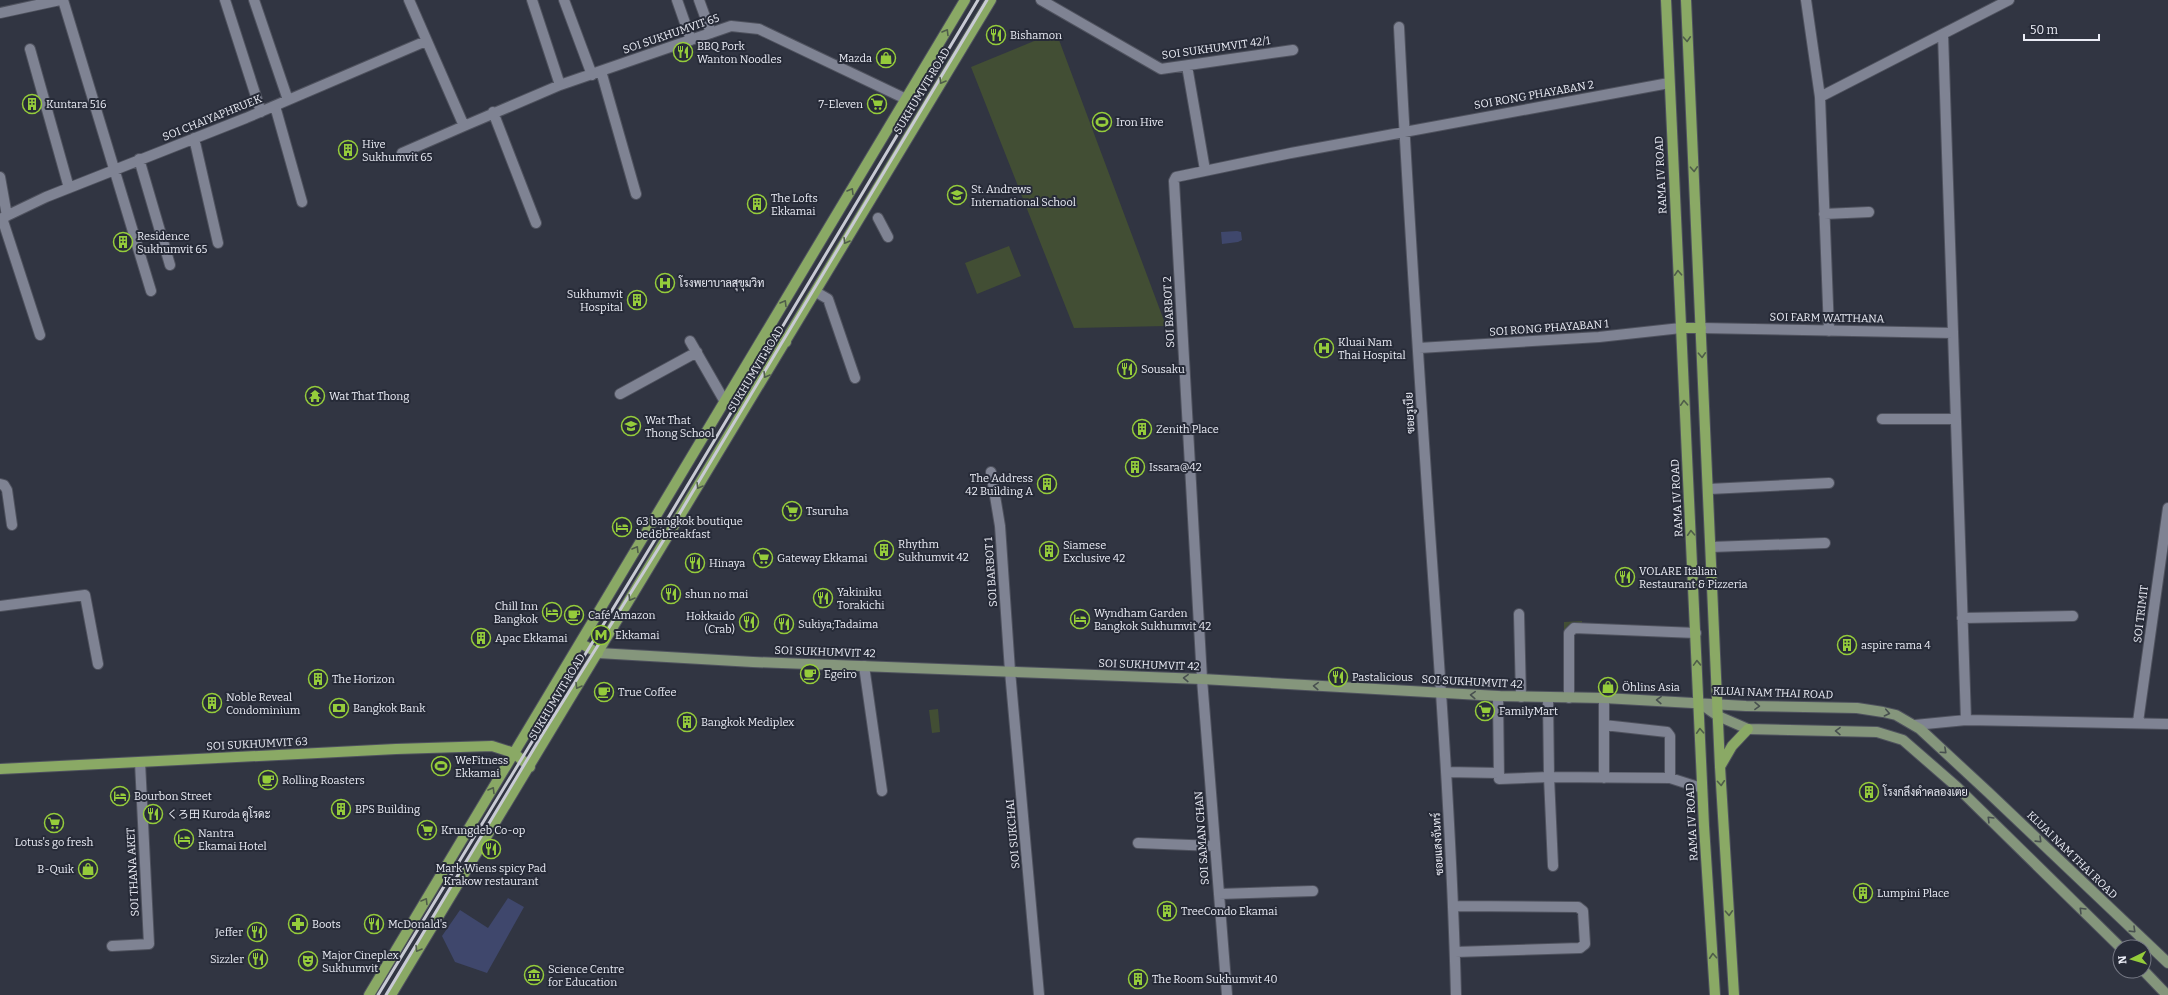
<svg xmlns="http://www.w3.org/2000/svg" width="2168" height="995" font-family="Bitter,'Noto Sans SC','Noto Sans JP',Sarabun,serif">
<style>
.green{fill:#424e34}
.water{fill:#3f476c}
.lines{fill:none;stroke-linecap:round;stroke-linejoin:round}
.street-casing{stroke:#4f525e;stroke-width:12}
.secondary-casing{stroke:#4f525e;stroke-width:12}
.primary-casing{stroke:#4f525e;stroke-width:12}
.street{stroke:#7f8393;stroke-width:10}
.secondary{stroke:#85967c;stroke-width:10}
.primary{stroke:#8aa965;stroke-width:10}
.rail{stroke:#c8cad4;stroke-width:3}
.oneway{stroke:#4f5d4a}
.oneway2{stroke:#485050}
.labels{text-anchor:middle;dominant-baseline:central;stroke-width:4;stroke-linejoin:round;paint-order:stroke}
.street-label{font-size:11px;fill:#eaecf5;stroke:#272b38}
.poi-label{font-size:11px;fill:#eaecf5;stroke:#272b38;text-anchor:start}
</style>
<rect width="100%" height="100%" fill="#313542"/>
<path class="green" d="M1056,32L1166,326L1074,328L971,67Z
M1009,246L1021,276L977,294L965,263Z
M1582,621V633L1564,634V622Z
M938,709L940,732L932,733L929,710Z"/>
<path class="water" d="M1237,231L1241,232L1242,240L1238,242L1222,244L1221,232Z
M508,898L524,907L487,973L455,962L442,936L460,910L488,928Z"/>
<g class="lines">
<defs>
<path id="street" d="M63,0L151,291
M225,0L261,112
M254,0L288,100
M409,0L464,126L560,85L731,26L759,29L906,99
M532,0L560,85
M564,0L592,75
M677,0L691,40
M699,0L711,33
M1041,0L1161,69L1293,50
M1806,0L1820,97L1829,331
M0,13L60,0
M1399,27C1407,191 1418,355 1429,518C1440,677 1452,836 1456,995
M1943,34L1966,720
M30,49L69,188
M1187,66L1205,170
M601,71L636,194
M1820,97L2009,0
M275,106L302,202
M493,112L536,223
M194,138L218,243
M402,153L464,126
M139,159L170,265
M0,177L7,216
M1824,214L1869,212
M2,218L40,335
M878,218L888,237
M0,219L46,197L246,118L426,41
M816,292L828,299L855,378
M1701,328L1953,333
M690,341L725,402
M1419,348L1599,337L1681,328
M620,394L697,352
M1882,419H1956
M991,472L1000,526L1010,671L1039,995
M0,484L4,485L7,490L12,525
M1709,489L1829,483
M1711,547L1825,543
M0,606L85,595L98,664
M1519,614L1521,697
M1962,618L2073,616
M864,666L882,791
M1498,696L1499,779L1549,777L1670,778L1695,786L1702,787
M1548,698L1549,777L1553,866
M1569,698V633L1574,628L1696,633
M2138,722L2168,508
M1604,725L1667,732L1670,736V778
M1915,725L1966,720L2168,724
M1446,772L1499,773
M1604,778V698
M1138,843L1215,846
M1219,894L1313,891
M1454,906L1578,907L1583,911L1585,944L1580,948L1455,952
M112,946L149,944L140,762
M1227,995L1202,679L1177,234L1174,181L1176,177L1291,153L1669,83"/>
<path id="secondary" d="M598,653L753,662L1202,679L1498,696L1604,698L1746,706L1857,708L1883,712L1896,715L1920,729L1989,793L2168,963
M1698,702L1718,716L1748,729L1877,732L1903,740L1957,787L2120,947
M2144,971L2167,995"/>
<path id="primary" d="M1666,0L1704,826L1715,995
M1686,0L1720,767L1734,995
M1681,328H1701
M768,330L786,342
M580,643L598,653
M1721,765L1732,746L1748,729
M0,769L396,749L492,746L514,753L530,767
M369,995L965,0
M391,995L991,0"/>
</defs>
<use href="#street" class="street-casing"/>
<use href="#secondary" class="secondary-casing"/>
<use href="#primary" class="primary-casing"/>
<use href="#street" class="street"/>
<use href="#secondary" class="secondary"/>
<use href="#primary" class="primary"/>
<path class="rail" d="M378,995L659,533L978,0
M386,995L542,735L665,538L987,0"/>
</g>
<defs><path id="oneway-chevron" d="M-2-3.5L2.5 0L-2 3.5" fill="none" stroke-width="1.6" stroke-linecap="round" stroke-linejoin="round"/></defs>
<g class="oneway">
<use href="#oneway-chevron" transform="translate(946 32) rotate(-59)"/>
<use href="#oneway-chevron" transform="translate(1687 39) rotate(87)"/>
<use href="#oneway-chevron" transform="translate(942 81) rotate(121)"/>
<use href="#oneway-chevron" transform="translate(1694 169) rotate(87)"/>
<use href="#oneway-chevron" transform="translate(851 191) rotate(-59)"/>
<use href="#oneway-chevron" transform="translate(846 241) rotate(121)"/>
<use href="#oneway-chevron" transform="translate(1678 273) rotate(-93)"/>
<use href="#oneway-chevron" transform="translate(784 303) rotate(-59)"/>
<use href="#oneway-chevron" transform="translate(1702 355) rotate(87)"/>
<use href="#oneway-chevron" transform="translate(766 375) rotate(121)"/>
<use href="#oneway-chevron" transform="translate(1684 403) rotate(-93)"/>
<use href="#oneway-chevron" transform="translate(699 486) rotate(121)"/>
<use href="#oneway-chevron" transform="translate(1691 533) rotate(-93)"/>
<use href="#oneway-chevron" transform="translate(636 549) rotate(-59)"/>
<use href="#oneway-chevron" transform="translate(631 598) rotate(121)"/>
<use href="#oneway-chevron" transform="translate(1697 663) rotate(-92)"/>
<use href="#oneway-chevron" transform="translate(578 686) rotate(121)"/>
<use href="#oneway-chevron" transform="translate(1700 731) rotate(-93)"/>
<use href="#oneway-chevron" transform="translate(1721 783) rotate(86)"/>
<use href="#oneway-chevron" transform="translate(492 790) rotate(-59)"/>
<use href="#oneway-chevron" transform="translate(425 901) rotate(-59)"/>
<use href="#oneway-chevron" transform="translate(1729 913) rotate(87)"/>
<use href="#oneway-chevron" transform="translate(418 949) rotate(121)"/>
<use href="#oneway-chevron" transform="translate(1713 956) rotate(-94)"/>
</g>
<g class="oneway2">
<use href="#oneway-chevron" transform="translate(1186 678) rotate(-178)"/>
<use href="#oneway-chevron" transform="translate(1316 686) rotate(-177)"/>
<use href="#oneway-chevron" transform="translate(1473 695) rotate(-177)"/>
<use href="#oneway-chevron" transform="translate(1659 700) rotate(-178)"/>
<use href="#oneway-chevron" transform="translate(1757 706) rotate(1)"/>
<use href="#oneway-chevron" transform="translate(1887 713) rotate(12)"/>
<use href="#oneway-chevron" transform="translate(1838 731) rotate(-179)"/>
<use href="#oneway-chevron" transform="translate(1944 751) rotate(42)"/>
<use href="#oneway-chevron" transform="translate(1990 819) rotate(-135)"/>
<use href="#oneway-chevron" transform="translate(2039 840) rotate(44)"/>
<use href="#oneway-chevron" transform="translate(2082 910) rotate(-135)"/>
<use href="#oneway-chevron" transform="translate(2133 930) rotate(44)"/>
</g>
<defs>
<symbol id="restaurant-ring" viewBox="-11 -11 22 22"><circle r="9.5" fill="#272b38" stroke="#95cc3b" stroke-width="1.5"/><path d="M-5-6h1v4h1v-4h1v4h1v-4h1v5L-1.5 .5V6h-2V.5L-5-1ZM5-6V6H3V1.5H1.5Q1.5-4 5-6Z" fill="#95cc3b"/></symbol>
<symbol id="shop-ring" viewBox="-11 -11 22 22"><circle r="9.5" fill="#272b38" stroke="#95cc3b" stroke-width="1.5"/><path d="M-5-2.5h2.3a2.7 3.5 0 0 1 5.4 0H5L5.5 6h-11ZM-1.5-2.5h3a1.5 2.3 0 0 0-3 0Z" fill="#95cc3b"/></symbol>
<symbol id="building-ring" viewBox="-11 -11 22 22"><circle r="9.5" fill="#272b38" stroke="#95cc3b" stroke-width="1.5"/><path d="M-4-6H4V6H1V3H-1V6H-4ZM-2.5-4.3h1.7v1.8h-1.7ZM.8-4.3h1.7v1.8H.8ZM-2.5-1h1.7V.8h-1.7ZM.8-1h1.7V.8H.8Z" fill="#95cc3b"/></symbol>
<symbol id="supermarket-ring" viewBox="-11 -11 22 22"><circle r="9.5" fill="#272b38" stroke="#95cc3b" stroke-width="1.5"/><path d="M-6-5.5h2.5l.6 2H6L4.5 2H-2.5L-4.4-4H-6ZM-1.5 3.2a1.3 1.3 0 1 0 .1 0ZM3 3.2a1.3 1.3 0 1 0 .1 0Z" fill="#95cc3b"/></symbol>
<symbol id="stadium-ring" viewBox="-11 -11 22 22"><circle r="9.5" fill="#272b38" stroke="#95cc3b" stroke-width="1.5"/><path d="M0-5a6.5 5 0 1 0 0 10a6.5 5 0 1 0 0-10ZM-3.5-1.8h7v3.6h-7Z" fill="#95cc3b"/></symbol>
<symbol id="school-ring" viewBox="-11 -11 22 22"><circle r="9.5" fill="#272b38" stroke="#95cc3b" stroke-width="1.5"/><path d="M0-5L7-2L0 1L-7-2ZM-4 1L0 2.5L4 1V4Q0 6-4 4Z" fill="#95cc3b"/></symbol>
<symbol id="hospital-ring" viewBox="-11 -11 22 22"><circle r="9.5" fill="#272b38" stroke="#95cc3b" stroke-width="1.5"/><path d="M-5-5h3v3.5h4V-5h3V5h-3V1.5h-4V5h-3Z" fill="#95cc3b"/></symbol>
<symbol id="temple-ring" viewBox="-11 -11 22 22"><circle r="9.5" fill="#272b38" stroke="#95cc3b" stroke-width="1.5"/><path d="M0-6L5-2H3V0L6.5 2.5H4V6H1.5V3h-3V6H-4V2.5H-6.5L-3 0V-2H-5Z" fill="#95cc3b"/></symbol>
<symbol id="hotel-ring" viewBox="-11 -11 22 22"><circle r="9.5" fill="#272b38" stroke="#95cc3b" stroke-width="1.5"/><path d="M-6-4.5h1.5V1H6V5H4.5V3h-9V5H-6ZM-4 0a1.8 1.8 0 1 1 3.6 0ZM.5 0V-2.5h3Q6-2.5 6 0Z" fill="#95cc3b"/></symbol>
<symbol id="cafe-ring" viewBox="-11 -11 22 22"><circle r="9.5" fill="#272b38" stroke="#95cc3b" stroke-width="1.5"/><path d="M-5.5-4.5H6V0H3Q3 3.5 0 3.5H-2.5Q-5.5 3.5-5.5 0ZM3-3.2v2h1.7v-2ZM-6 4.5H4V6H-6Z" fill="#95cc3b"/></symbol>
<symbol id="metro-ring" viewBox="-11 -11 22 22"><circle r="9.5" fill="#272b38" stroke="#95cc3b" stroke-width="1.5"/><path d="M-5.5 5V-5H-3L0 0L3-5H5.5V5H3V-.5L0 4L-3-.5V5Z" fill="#95cc3b"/></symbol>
<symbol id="bank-ring" viewBox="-11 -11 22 22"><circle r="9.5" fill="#272b38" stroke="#95cc3b" stroke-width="1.5"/><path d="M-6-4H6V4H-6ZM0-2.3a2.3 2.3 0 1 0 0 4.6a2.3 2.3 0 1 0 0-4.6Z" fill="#95cc3b"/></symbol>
<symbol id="pharmacy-ring" viewBox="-11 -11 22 22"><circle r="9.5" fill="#272b38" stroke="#95cc3b" stroke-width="1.5"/><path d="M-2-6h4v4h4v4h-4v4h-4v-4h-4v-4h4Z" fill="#95cc3b"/></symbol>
<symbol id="theatre-ring" viewBox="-11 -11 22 22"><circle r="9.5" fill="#272b38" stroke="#95cc3b" stroke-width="1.5"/><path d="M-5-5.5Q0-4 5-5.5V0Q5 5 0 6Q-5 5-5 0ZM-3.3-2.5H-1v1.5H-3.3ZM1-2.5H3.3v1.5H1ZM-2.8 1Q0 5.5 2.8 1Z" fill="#95cc3b"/></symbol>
<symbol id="museum-ring" viewBox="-11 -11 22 22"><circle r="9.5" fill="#272b38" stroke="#95cc3b" stroke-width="1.5"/><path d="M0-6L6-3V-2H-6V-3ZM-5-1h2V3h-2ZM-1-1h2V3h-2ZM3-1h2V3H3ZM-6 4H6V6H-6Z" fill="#95cc3b"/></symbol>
</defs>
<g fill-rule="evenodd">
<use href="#restaurant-ring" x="985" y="24" width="22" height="22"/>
<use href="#restaurant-ring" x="672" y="41" width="22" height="22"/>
<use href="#shop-ring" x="875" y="47" width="22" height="22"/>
<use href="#building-ring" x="21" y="93" width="22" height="22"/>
<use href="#supermarket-ring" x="866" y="93" width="22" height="22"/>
<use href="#stadium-ring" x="1091" y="111" width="22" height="22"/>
<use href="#building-ring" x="337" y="139" width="22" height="22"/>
<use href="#school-ring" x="946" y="184" width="22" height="22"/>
<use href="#building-ring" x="746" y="193" width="22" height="22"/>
<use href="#building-ring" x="112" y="231" width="22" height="22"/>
<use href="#hospital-ring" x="654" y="272" width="22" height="22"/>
<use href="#building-ring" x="626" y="289" width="22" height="22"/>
<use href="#hospital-ring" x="1313" y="337" width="22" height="22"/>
<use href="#restaurant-ring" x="1116" y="358" width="22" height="22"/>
<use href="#temple-ring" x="304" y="385" width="22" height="22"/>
<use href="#school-ring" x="620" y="415" width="22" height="22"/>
<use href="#building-ring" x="1131" y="418" width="22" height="22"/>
<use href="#building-ring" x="1124" y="456" width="22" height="22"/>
<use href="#building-ring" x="1036" y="473" width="22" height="22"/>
<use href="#supermarket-ring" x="781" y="500" width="22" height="22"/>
<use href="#hotel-ring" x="611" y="516" width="22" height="22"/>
<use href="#building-ring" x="873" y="539" width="22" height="22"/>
<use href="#building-ring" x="1038" y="540" width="22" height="22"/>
<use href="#supermarket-ring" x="752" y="547" width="22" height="22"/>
<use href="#restaurant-ring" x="684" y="552" width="22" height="22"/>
<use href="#restaurant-ring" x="1614" y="566" width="22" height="22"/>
<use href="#restaurant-ring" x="660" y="583" width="22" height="22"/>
<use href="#restaurant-ring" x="812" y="587" width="22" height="22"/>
<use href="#hotel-ring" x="541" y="601" width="22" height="22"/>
<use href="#cafe-ring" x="563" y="604" width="22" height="22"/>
<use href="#hotel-ring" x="1069" y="608" width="22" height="22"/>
<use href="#restaurant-ring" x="738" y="611" width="22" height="22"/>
<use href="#restaurant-ring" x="773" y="613" width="22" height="22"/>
<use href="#metro-ring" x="590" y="624" width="22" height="22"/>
<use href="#building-ring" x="470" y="627" width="22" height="22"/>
<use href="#building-ring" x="1836" y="634" width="22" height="22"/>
<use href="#cafe-ring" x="799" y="663" width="22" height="22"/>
<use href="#restaurant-ring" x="1327" y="666" width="22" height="22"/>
<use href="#building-ring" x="307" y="668" width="22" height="22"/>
<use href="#shop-ring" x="1597" y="676" width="22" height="22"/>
<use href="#cafe-ring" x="593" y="681" width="22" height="22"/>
<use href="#building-ring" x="201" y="692" width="22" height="22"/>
<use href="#bank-ring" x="328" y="697" width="22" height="22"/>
<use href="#supermarket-ring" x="1474" y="700" width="22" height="22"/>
<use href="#building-ring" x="676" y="711" width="22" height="22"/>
<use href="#stadium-ring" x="430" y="755" width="22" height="22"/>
<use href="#cafe-ring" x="257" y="769" width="22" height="22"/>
<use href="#building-ring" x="1858" y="781" width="22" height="22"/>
<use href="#hotel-ring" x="109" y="785" width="22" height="22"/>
<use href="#building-ring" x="330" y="798" width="22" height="22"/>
<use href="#restaurant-ring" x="142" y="803" width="22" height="22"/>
<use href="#supermarket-ring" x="43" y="812" width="22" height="22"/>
<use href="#supermarket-ring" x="416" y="819" width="22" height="22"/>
<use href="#hotel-ring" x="173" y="828" width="22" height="22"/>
<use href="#restaurant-ring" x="480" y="838" width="22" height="22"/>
<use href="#shop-ring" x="77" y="858" width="22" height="22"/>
<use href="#building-ring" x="1852" y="882" width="22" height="22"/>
<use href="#building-ring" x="1156" y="900" width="22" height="22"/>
<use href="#pharmacy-ring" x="287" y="913" width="22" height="22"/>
<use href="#restaurant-ring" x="363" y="913" width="22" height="22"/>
<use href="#restaurant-ring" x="246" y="921" width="22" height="22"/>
<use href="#restaurant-ring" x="247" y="948" width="22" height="22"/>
<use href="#theatre-ring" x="297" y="950" width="22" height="22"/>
<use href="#museum-ring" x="523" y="964" width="22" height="22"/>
<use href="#building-ring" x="1127" y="968" width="22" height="22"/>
</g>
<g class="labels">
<g class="street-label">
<text transform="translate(671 34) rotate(-19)">SOI SUKHUMVIT 65</text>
<text transform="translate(1216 48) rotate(-8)">SOI SUKHUMVIT 42/1</text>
<text transform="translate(922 91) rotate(-59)">SUKHUMVIT ROAD</text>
<text transform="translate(1534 95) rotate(-10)">SOI RONG PHAYABAN 2</text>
<text transform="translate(212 118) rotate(-22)">SOI CHAIYAPHRUEK</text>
<text transform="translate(1661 175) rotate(-93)">RAMA IV ROAD</text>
<text transform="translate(1169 312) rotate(-93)">SOI BARBOT 2</text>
<text transform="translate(1827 318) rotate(1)">SOI FARM WATTHANA</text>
<text transform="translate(1549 328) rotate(-4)">SOI RONG PHAYABAN 1</text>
<text transform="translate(756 369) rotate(-59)">SUKHUMVIT ROAD</text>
<text transform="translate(1410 413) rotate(-93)">ซอยรูเบีย</text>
<text transform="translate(1677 498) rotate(-93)">RAMA IV ROAD</text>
<text transform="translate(991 572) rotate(-94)">SOI BARBOT 1</text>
<text transform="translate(2141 614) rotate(-83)">SOI TRIMIT</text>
<text transform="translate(825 652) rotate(2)">SOI SUKHUMVIT 42</text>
<text transform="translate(1149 665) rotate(2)">SOI SUKHUMVIT 42</text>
<text transform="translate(1472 682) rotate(3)">SOI SUKHUMVIT 42</text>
<text transform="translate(1773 693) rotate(2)">KLUAI NAM THAI ROAD</text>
<text transform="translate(557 697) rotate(-59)">SUKHUMVIT ROAD</text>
<text transform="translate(257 744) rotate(-3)">SOI SUKHUMVIT 63</text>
<text transform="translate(1692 822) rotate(-93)">RAMA IV ROAD</text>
<text transform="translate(1013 834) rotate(-95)">SOI SUKCHAI</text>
<text transform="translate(1202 838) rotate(-94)">SOI SAMAN CHAN</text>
<text transform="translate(1438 844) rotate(-93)">ซอยแสงจันทร์</text>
<text transform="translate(2072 855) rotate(44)">KLUAI NAM THAI ROAD</text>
<text transform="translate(133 872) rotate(-93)">SOI THANA AKET</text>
</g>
<g class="poi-label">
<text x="1010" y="35">Bishamon</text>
<text x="697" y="46">BBQ Pork<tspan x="697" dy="13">Wanton Noodles</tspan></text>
<text x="872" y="58" text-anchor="end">Mazda</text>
<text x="46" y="104">Kuntara 516</text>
<text x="863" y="104" text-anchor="end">7-Eleven</text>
<text x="1116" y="122">Iron Hive</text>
<text x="362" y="144">Hive<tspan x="362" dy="13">Sukhumvit 65</tspan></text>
<text x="971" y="189">St. Andrews<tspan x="971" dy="13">International School</tspan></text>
<text x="771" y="198">The Lofts<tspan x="771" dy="13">Ekkamai</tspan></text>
<text x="137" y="236">Residence<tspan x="137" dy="13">Sukhumvit 65</tspan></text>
<text x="679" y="283">โรงพยาบาลสุขุมวิท</text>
<text x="623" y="294" text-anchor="end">Sukhumvit<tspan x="623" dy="13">Hospital</tspan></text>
<text x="1338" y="342">Kluai Nam<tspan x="1338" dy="13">Thai Hospital</tspan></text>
<text x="1141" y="369">Sousaku</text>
<text x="329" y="396">Wat That Thong</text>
<text x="645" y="420">Wat That<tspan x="645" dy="13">Thong School</tspan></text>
<text x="1156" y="429">Zenith Place</text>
<text x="1149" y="467">Issara@42</text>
<text x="1033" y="478" text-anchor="end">The Address<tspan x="1033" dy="13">42 Building A</tspan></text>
<text x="806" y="511">Tsuruha</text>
<text x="636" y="521">63 bangkok boutique<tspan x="636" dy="13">bed&amp;breakfast</tspan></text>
<text x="898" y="544">Rhythm<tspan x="898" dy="13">Sukhumvit 42</tspan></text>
<text x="1063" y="545">Siamese<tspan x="1063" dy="13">Exclusive 42</tspan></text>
<text x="777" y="558">Gateway Ekkamai</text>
<text x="709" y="563">Hinaya</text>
<text x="1639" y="571">VOLARE Italian<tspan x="1639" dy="13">Restaurant &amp; Pizzeria</tspan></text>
<text x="837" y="592">Yakiniku<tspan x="837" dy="13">Torakichi</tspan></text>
<text x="685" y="594">shun no mai</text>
<text x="538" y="606" text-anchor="end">Chill Inn<tspan x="538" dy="13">Bangkok</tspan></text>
<text x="1094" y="613">Wyndham Garden<tspan x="1094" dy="13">Bangkok Sukhumvit 42</tspan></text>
<text x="588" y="615">Café Amazon</text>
<text x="735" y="616" text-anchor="end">Hokkaido<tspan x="735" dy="13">(Crab)</tspan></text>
<text x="798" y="624">Sukiya;Tadaima</text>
<text x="615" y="635">Ekkamai</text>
<text x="495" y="638">Apac Ekkamai</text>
<text x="1861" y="645">aspire rama 4</text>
<text x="824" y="674">Egeiro</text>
<text x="1352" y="677">Pastalicious</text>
<text x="332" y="679">The Horizon</text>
<text x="1622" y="687">Öhlins Asia</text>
<text x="618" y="692">True Coffee</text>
<text x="226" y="697">Noble Reveal<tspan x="226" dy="13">Condominium</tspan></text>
<text x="353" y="708">Bangkok Bank</text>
<text x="1499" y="711">FamilyMart</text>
<text x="701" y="722">Bangkok Mediplex</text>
<text x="455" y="760">WeFitness<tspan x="455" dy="13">Ekkamai</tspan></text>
<text x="282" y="780">Rolling Roasters</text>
<text x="1883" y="792">โรงกลึงดำคลองเตย</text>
<text x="134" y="796">Bourbon Street</text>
<text x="355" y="809">BPS Building</text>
<text x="167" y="814">くろ田 Kuroda คูโรดะ</text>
<text x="441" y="830">Krungdeb Co-op</text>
<text x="198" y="833">Nantra<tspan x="198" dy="13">Ekamai Hotel</tspan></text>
<text x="54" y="842" text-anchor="middle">Lotus's go fresh</text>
<text x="491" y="868" text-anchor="middle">Mark Wiens spicy Pad<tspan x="491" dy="13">Krakow restaurant</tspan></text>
<text x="74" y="869" text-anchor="end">B-Quik</text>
<text x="1877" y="893">Lumpini Place</text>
<text x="1181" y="911">TreeCondo Ekamai</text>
<text x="312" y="924">Boots</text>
<text x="388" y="924">McDonald's</text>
<text x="243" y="932" text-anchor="end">Jeffer</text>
<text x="322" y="955">Major Cineplex<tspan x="322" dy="13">Sukhumvit</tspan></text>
<text x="244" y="959" text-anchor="end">Sizzler</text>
<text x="548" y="969">Science Centre<tspan x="548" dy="13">for Education</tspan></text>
<text x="1152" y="979">The Room Sukhumvit 40</text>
</g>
</g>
<g transform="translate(2132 959) rotate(265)"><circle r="19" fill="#272b38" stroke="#757884"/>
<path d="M0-3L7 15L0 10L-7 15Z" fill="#95cc3b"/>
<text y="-6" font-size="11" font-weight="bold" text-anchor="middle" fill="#eaecf5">N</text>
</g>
<path d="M2024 34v6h75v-6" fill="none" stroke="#eaecf5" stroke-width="2"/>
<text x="2030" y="34" font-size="12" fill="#eaecf5" stroke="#272b38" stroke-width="3" paint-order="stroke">50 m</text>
</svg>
